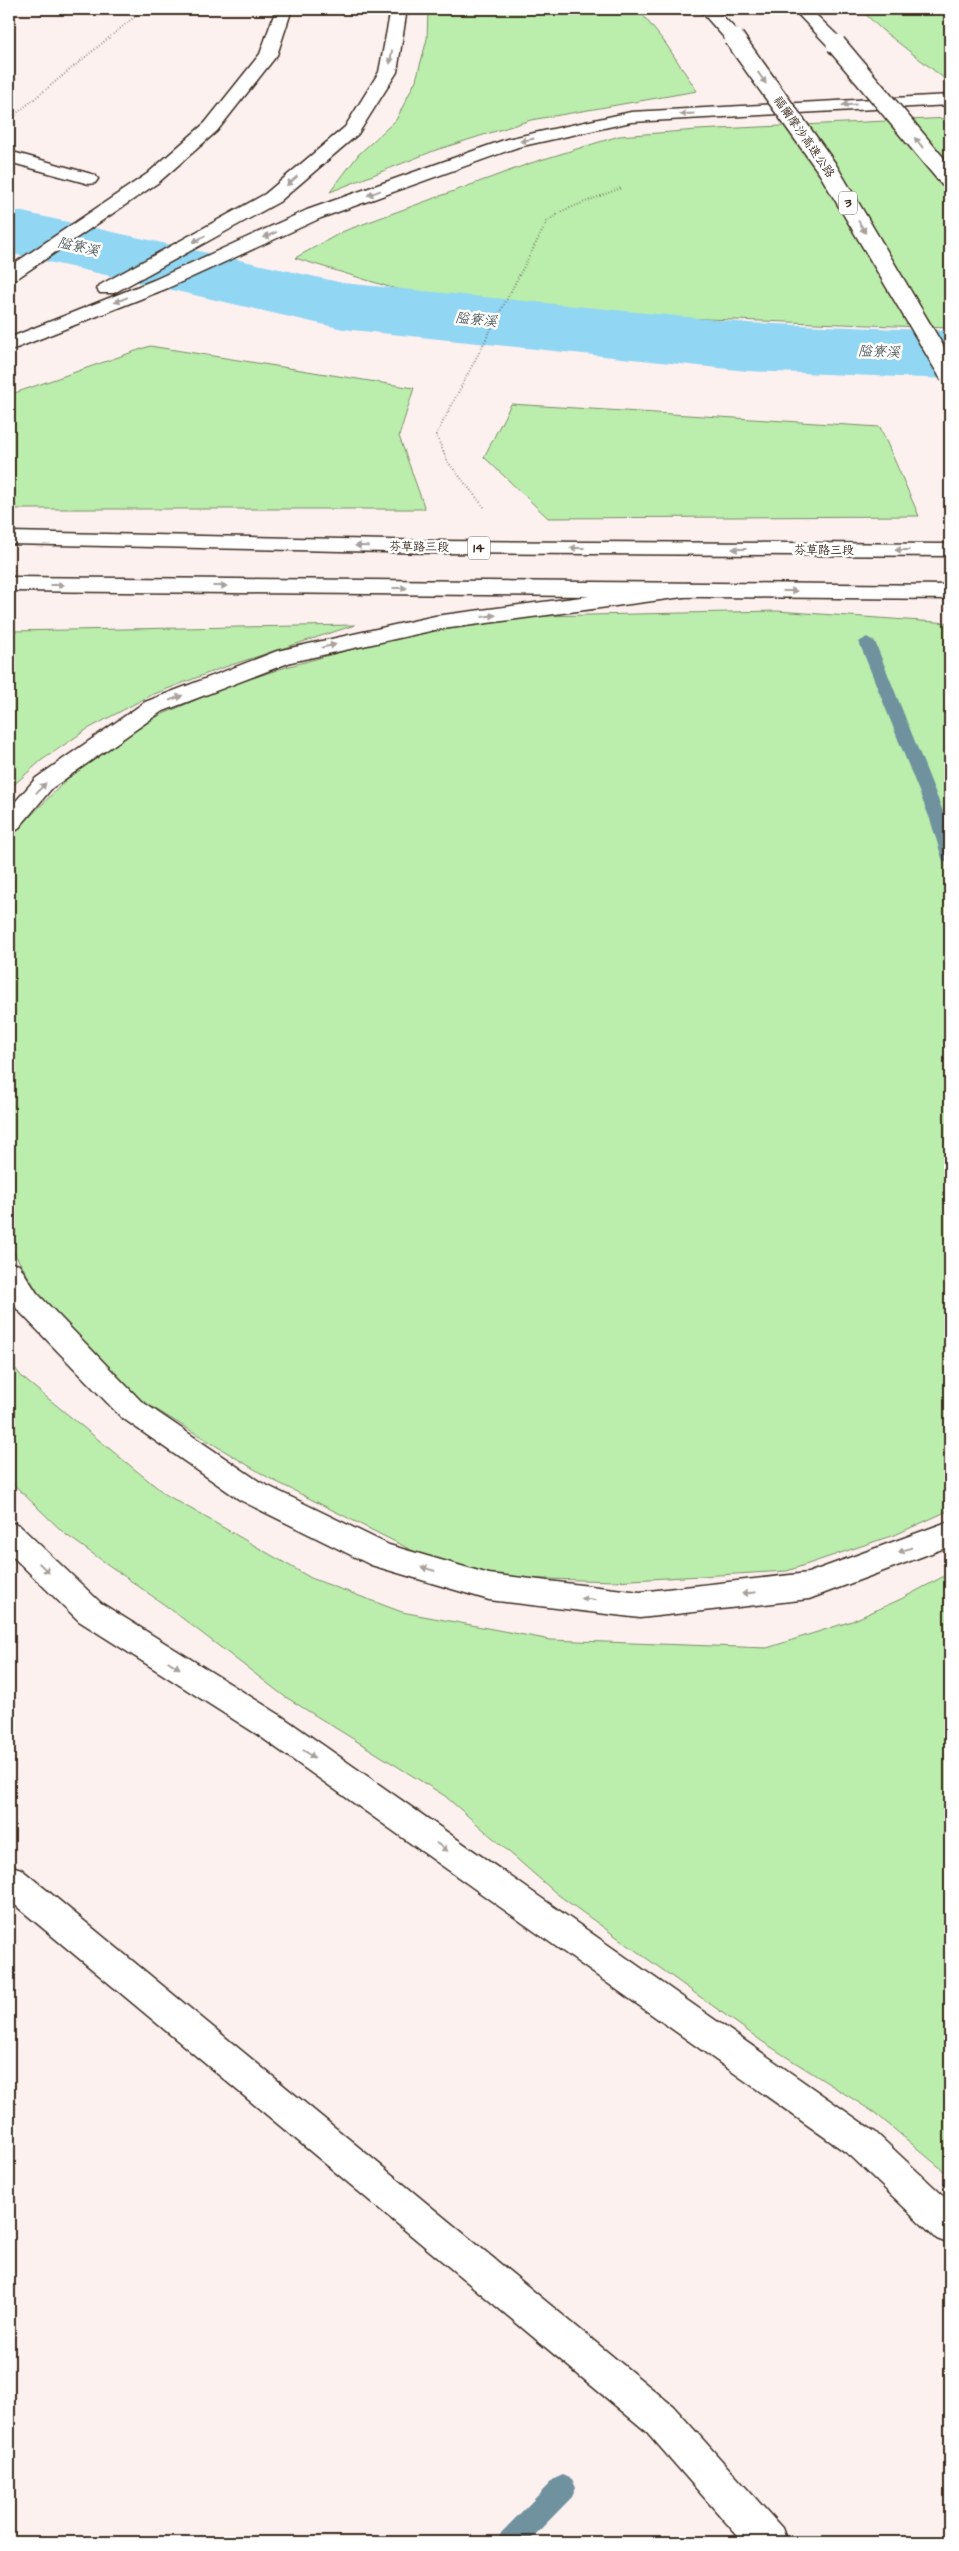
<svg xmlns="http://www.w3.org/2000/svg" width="959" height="2551" font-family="'Architects Daughter','LXGW WenKai TC',sans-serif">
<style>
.green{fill:#bbedad;stroke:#7b8c66}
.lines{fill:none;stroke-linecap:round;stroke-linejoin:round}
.stream{fill:#6f919e;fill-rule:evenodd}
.river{fill:#91d6f3;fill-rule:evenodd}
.minor-casing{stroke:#3b2a1e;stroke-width:3}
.major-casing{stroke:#3b2a1e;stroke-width:3}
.highway-casing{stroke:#3b2a1e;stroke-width:3}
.path{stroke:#3b2a1e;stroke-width:2;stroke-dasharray:0.5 2.5;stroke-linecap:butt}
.minor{fill:#fff;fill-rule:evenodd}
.major{fill:#fff;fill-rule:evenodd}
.highway{fill:#fff;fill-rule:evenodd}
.highway-bridge-casing{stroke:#3b2a1e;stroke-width:22;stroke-linecap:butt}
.highway-bridge{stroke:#fff;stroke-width:19}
.oneway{fill:#a79f9a}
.labels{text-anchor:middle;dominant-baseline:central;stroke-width:5;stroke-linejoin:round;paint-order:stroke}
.far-street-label{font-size:12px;fill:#3b2a1e;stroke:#fff}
.shield{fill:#fff;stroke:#766a62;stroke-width:1}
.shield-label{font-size:14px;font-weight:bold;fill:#3b2a1e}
.far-water-label{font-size:14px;font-style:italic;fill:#555e5e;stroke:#fff}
</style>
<rect width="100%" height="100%" fill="#fdf1f0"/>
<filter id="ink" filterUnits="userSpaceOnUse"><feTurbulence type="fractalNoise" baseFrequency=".02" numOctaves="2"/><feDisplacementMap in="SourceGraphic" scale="10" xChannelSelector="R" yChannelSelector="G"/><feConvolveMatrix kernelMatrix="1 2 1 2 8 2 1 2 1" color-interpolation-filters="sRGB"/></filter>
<g filter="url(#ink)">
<path class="green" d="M428,9H638L666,44L697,91L531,120L436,150L330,192L359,154L396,120L416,80L427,39Z
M860,9H950V79H945L882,30Z
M950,118V328L572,314L422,297L295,258L344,231L531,163L619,136L697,130Z
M150,346L414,388L399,436L425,509H9V395Z
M511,404L880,427L919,516L548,518L484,457Z
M777,611L950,623V1510L897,1534L787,1571L615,1581L513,1578L435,1562L269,1478L142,1401L44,1302L9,1245V838L75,771L154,718L223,688L286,667L378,642L433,631L542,616Z
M355,625L219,669L149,696L86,730L42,760L9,789V631Z
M9,1361L23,1378L165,1494L311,1578L402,1612L551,1640L767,1648L852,1621L901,1599L950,1573V2176L875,2113L763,2042L557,1894L445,1796L284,1696L169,1608L65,1534L9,1480Z"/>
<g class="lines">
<path class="stream" d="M867,637L875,642L946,819L950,832V863L944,862L942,858L930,819L859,642Z
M563,2475L572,2479L576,2488L572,2497L528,2542H497L501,2533L554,2479Z"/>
<path class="river" d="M9,209L343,283L747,323L950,331V379L747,371L343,329L9,253Z"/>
<defs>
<path id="minor" d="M276,9H292L277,55L217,131L159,182L16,279L9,281V267L147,174L205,123L260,54Z
M9,151L95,175L98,179L95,183L89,184L9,162Z
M9,1865L21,1869L673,2406L782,2528L787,2542H743L647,2432L9,1900Z"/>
<path id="major" d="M9,532L434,541L950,544V556L434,553L9,544Z
M9,577L950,585V599L9,591Z"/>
<path id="highway" d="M391,9H407L397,72L358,134L279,202L114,293H100L97,289L100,285L265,194L345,127L379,72Z
M699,9H716L740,34L743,38L740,42H728Z
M793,9H810L842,40L845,44L842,48H830Z
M950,95V105L631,122L518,147L321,218L168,288L9,351V338L154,280L307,210L507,139L631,112Z
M690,583L698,585L701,590L698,595L435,630L291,662L161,712L52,788L17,830L9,832V809L36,778L145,702L277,651L435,616Z
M9,1262L19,1265L37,1293L141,1401L260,1482L389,1545L489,1574L640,1592L808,1573L950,1521V1546L809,1599L640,1618L489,1600L371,1565L240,1500L121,1417L17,1309L9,1295Z
M9,1522L19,1525L101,1603L280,1715L875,2132L950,2202V2244L937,2239L851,2156L258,1735L79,1621L9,1553Z"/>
</defs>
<use href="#minor" class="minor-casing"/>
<use href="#major" class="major-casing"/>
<use href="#highway" class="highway-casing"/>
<path class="path" d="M11,118L144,9
M484,507L448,462L436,435L547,222L562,211L621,188"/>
<use href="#minor" class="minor"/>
<use href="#major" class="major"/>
<use href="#highway" class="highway"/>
<defs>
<path id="highway-bridge" d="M734,38L827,168L950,376
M836,44L950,180"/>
</defs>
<use href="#highway-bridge" class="highway-bridge-casing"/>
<use href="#highway-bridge" class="highway-bridge"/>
</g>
<defs><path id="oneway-solid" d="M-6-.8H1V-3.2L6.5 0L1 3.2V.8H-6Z" transform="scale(1.25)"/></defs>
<g class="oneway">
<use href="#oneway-solid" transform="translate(391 57) rotate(99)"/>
<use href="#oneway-solid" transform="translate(762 78) rotate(55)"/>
<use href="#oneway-solid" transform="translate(849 105) rotate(177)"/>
<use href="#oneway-solid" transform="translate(687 114) rotate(177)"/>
<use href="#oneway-solid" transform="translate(527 140) rotate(168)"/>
<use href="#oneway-solid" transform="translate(919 143) rotate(-130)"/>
<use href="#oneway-solid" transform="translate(292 181) rotate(139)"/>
<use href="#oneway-solid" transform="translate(374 193) rotate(160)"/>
<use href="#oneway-solid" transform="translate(862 227) rotate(59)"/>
<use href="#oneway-solid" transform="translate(270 235) rotate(156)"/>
<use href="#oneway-solid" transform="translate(199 239) rotate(150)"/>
<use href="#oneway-solid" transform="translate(121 300) rotate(158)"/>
<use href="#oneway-solid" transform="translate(362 546) rotate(-179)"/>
<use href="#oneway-solid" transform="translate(577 548) rotate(-180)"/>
<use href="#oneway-solid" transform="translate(739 549) rotate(-180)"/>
<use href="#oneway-solid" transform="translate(902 550) rotate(-180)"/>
<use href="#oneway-solid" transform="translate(57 585)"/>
<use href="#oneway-solid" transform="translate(220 586)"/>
<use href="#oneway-solid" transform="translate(400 588)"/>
<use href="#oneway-solid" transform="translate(790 591)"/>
<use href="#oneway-solid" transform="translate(489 616) rotate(-7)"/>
<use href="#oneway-solid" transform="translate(329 646) rotate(-12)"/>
<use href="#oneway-solid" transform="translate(176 698) rotate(-21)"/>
<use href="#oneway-solid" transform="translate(41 788) rotate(-46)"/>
<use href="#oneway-solid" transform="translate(905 1550) rotate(160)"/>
<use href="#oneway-solid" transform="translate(44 1568) rotate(44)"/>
<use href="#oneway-solid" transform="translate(428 1569) rotate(-164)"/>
<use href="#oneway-solid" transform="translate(749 1593) rotate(174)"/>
<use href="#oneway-solid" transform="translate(588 1599) rotate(-173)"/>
<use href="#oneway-solid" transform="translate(174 1665) rotate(32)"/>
<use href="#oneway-solid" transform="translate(309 1754) rotate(35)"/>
<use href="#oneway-solid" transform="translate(442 1847) rotate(35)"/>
</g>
</g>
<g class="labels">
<g class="far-street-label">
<text transform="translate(804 137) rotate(55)">福爾摩沙高速公路</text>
<text transform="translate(419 547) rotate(1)">芬草路三段</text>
<text x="824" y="550">芬草路三段</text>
</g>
<g class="shield">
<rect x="839" y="191.5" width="18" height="23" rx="4"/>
<rect x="468" y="536.5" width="22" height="23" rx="4"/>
</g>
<g class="shield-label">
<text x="848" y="203">3</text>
<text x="479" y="548">14</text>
</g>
<g class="far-water-label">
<text transform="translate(78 247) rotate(13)">隘寮溪</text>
<text transform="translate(476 320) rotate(6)">隘寮溪</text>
<text transform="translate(879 352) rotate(2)">隘寮溪</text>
</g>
</g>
<rect width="959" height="2551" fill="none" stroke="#fff" stroke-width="30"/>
<rect x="15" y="15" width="929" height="2521" fill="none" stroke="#3b2a1e" stroke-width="2" filter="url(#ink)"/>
</svg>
